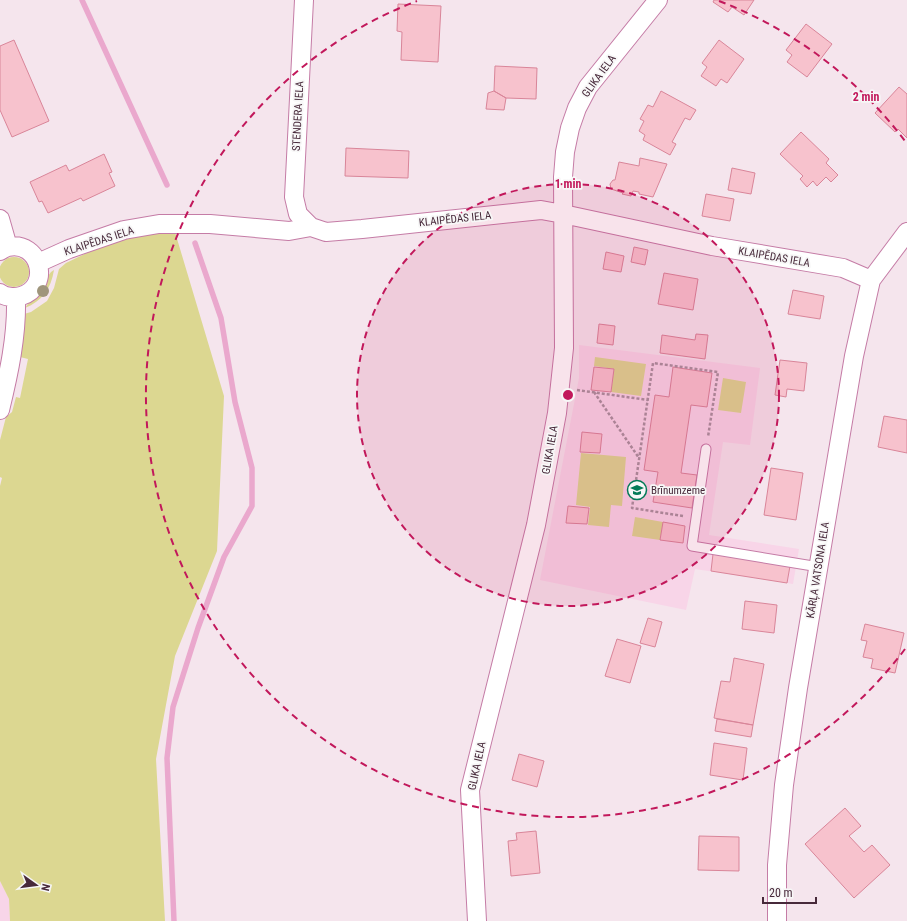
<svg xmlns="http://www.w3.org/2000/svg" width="907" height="921" font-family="'Roboto Condensed',sans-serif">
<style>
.built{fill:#f8d5e8}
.green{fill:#dcd791}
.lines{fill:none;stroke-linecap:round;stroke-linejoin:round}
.stream{stroke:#eaa8cd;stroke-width:5.5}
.building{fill:#f7c2cd;stroke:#d98599}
.service-casing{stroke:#c57ca6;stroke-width:11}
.minor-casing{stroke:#c57ca6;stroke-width:20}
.path{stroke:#a8929e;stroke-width:2.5;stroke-dasharray:3 2;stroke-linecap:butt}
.service{stroke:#fff;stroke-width:9}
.minor{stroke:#fff;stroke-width:18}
.tree{fill:#9f957c}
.ring{fill:none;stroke:#c2185b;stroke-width:2;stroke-dasharray:7 5}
.labels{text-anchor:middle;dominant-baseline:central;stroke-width:3.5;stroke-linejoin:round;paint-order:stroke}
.street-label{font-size:11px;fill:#47293a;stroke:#f7f7f7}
.poi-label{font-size:11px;fill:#47293a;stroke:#f7f7f7;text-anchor:start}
.centre{fill:#c2185b;stroke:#f7f7f7;stroke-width:2}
.ring-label{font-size:12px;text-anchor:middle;font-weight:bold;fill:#c2185b;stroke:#f7f7f7;stroke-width:3.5;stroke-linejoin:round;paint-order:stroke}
</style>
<rect width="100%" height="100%" fill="#f5e5ed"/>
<path class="built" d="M579,345L760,368L750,445L723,442L709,535L799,549L793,584L695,569L686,610L540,580L579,378Z
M0,881L9,899L10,921H32H0Z"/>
<path class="green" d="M175,232L224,396L217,551L175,656L156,759L165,921H10L9,899L0,881V486L2,478L0,477V440L6,417L12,412L16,397L20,398L28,359L20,357L24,314L31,312L47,301L54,288L59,269L66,263L95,249L122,239L148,234Z
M-1 272a15 15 0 1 1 30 0a15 15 0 1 1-30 0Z
M54,270C51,289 42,301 25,308L51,272Z
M595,357L646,364L641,396L611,392L614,369L594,366Z
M723,378L746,382L741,413L718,410Z
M581,453L626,457L622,506L611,505L609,527L588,525L590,507L576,505Z
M635,517L663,522L660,540L632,536Z"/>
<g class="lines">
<path class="stream" d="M82,0L167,185
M174,921L167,758L173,707L198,628L224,557L252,506V468L235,402L221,318L195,243"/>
</g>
<path class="building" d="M714,0H754L744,15L732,7L728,12L713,2Z
M398,4L441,6L438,62L401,60L402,32L397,31Z
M806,24L832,44L807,77L787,62L792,55L786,50Z
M14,40L49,121L12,137L0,110V46Z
M719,40L744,59L727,83L721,79L716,86L701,76L707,67L702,63Z
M495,66L537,68L536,99L506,98L494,91Z
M899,87L907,94V138L898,129L895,132L875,113Z
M494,91L506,98L504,110L486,109L488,93Z
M661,91L696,110L690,120L685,118L672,142L676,144L670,155L643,140L645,135L639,131L644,121L640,119L648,105L653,107Z
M801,132L829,159L826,163L838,175L831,182L826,177L817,186L813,181L807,187L800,179L803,176L780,154Z
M346,148L409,151L408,178L345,176Z
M104,154L112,172L109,173L115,186L83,201L81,198L48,213L42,201L39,202L30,182L66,165L69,171Z
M640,158L667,164L653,197L639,194V192L633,191L631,196L622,194L623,193L611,189L610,184L613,180H615L619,162L639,166Z
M732,168L755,173L751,194L728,190Z
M706,194L734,199L730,221L702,216Z
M634,247L648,250L645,265L631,262Z
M606,252L624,256L621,272L603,269Z
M664,273L698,279L693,310L658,304Z
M793,290L824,296L820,319L788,314Z
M599,324L615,326L613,345L597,343Z
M696,334L708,335L705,359L660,353L662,335L695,340Z
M780,360L807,363L804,391L787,389L786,397L775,395Z
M594,367L614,369L611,392L591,390Z
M673,367L712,373L707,407L691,405L681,473L697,475L692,508L653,502L658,472L644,470L655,395L669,397Z
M884,416L907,420V453L878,447Z
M582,432L602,434L600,453L580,452Z
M771,468L803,473L796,520L764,515Z
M568,506L589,508L587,524L566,523Z
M663,522L685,526L683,543L660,540Z
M713,554L790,566L787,583L711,571Z
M745,601L777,605L774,633L742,629Z
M648,618L662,622L655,647L640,643Z
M865,624L904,633L895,673L871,668L873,659L863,657L867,641L861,640Z
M617,639L641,646L630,683L605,676Z
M734,658L764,664L753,725L714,718L721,681L730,682Z
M717,719L753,725L751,737L715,731Z
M714,743L747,748L743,780L710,775Z
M519,754L544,761L537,787L512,780Z
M845,808L861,826L849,836L864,852L872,845L890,865L854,898L805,844Z
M536,831L540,873L511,876L508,841L517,840L516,833Z
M699,836L739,837V871L698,870Z"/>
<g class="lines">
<defs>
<path id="service" d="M706,449L692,546L819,567"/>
<path id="minor" d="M304,0L294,197L298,214L311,227
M0,219L8,247
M0,251C2,250 6,247 8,247C40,240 52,287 21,296C14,298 5,297 0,293
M38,263L69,249L124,230L159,224H210L289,231L311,227L326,232L362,229L541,210L563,214L712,246L843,268L871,280
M0,410C9,373 17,336 16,298
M477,921L470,790L536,525L557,413L564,348L563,177L565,152L570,128L577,108L588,87L658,0
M777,921V865L784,785L798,688L854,356L871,280L907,232"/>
</defs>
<use href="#service" class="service-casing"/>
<use href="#minor" class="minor-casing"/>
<path class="path" d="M577,390L648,400
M594,392L639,458
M683,516L632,508L653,363L718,372L708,437"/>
<use href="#service" class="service"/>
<use href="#minor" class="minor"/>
</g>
<circle class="tree" cx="43" cy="291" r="6"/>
<circle cx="568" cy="395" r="211" fill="#c2185b" fill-opacity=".12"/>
<g class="ring">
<circle cx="568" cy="395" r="211"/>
<path d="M905 649A422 422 0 1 1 417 1M719 1A422 422 0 0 1 905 141"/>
</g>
<defs>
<symbol id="school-ring" viewBox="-11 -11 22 22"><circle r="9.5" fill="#f7f7f7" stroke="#037a57" stroke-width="1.5"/><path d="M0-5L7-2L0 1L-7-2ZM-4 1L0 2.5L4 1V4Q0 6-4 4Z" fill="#037a57"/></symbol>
</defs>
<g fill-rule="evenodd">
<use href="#school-ring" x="626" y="479" width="22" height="22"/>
</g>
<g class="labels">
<g class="street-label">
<text transform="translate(599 76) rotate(-54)">GLIKA IELA</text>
<text transform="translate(298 116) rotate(-87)">STENDERA IELA</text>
<text transform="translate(455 219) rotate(-6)">KLAIPĒDAS IELA</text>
<text transform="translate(99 241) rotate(-18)">KLAIPĒDAS IELA</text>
<text transform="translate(774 257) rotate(10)">KLAIPĒDAS IELA</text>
<text transform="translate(550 450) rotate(-80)">GLIKA IELA</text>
<text transform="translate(818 570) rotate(-81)">KĀRĻA VATSONA IELA</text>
<text transform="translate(477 766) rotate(-78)">GLIKA IELA</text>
</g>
<g class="poi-label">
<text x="651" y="490">Brīnumzeme</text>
</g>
</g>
<circle cx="568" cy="395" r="6" class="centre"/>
<g class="ring-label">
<text x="866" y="101">2 min</text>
<text x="568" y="188">1 min</text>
</g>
<g transform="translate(36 885) rotate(104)" stroke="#f7f7f7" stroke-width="3" paint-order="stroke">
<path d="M0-3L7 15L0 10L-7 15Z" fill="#47293a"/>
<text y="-6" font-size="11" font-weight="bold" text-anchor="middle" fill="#47293a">N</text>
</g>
<path d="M763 897v6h53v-6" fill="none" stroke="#47293a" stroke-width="2"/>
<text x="769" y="897" font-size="12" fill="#47293a" stroke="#f7f7f7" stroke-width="3" paint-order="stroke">20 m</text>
</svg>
